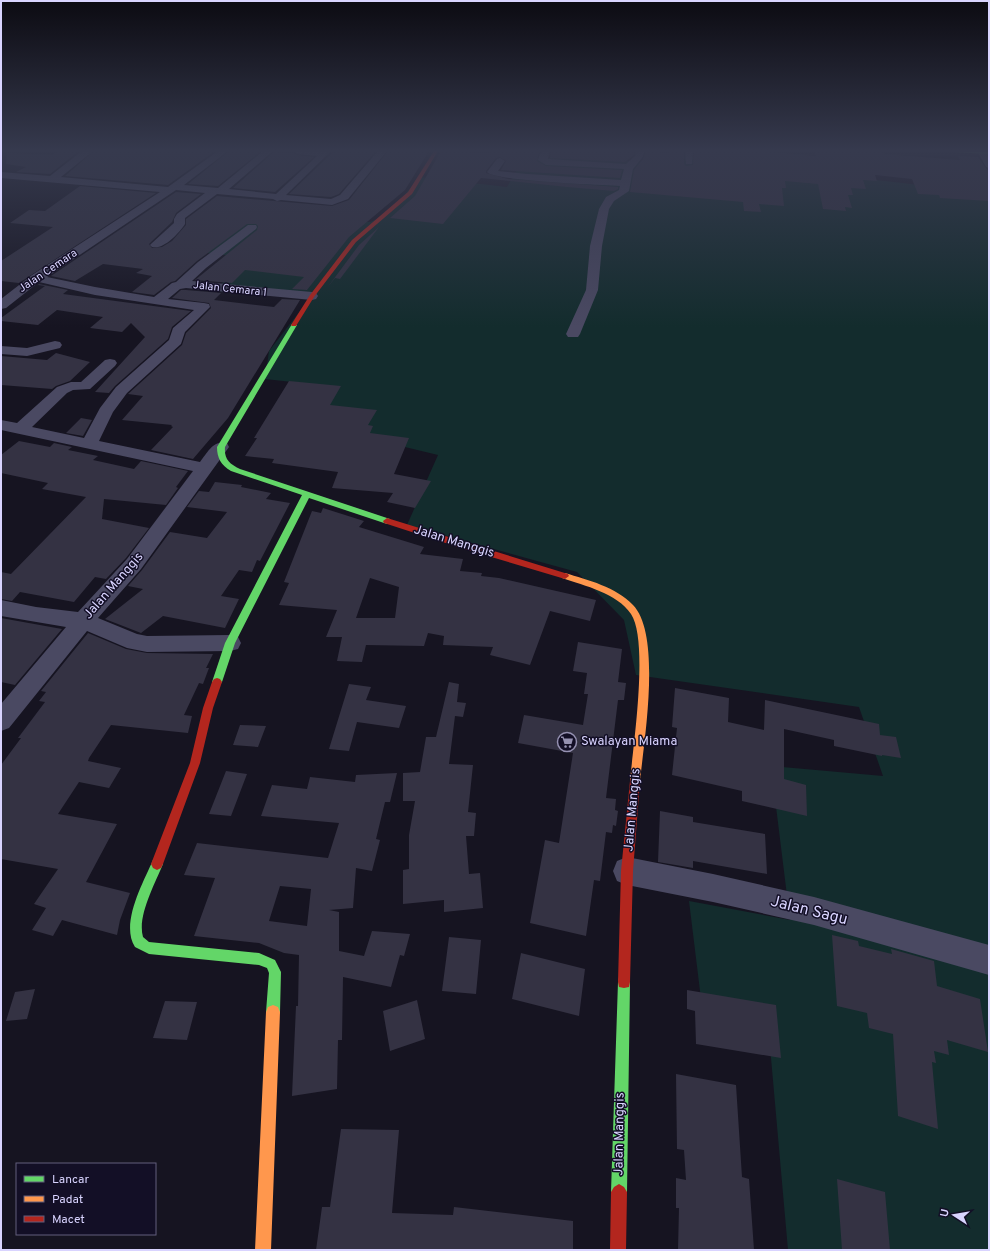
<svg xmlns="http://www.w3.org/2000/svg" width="990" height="1251" font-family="Overpass,sans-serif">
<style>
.green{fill:#132c2d}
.building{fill:#343243;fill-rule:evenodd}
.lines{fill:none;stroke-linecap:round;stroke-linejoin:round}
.street{fill:#4a4962;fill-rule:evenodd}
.fast{fill:#63d668;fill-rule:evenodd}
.slow{fill:#ff974d;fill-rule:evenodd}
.jam{fill:#b3261e;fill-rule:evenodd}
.labels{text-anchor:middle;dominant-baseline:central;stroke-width:3;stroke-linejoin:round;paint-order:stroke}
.far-street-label{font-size:11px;fill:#d9d4ff;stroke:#130f26}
.street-label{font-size:13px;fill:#d9d4ff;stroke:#130f26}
.poi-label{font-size:13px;fill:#d9d4ff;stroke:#130f26;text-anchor:start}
.near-street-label{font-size:16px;fill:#d9d4ff;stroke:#130f26}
</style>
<rect width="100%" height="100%" fill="#161421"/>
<path class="green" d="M766,151H779L780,154L859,178L989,193V1250H788L768,1024L701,999L689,901L790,920L771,766L883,776L859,707L636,675L624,620L577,572L407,525L438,455L376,440L313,451L329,386L265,379L269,351L310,298L216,291L236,266L231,256L207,253L248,218L370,222L387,215L420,177L507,187L524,157L670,163L669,155L756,160Z"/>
<path class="building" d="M58,151H79L50,174L16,172L26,167L6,164L7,153L52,155Z
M94,151H215L168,185L65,176Z
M229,151L260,152L218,186L188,184Z
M334,151H376L339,194L331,197L289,194Z
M388,151H429L405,190L349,237L307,290L292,289L304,277L245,270L232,283L195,280L257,230L258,226L256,224H247L197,261L175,281L171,282L154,295L132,292L152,276L136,273L143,269L103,264L75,281L51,276L176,192L201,194L176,213L172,222L149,244L152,248L162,247L172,241L186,225V219L217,196L332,206L349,200Z
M441,151L489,153L490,151H539L537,161L546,166L622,170L620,178L501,170L506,161L500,157L496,158L486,171V173L508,179L618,187V189L614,191L567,187L481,178L443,224L390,218L415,196Z
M551,151H634V155L625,162L550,158Z
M646,151L668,153V151H684V164L686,166L693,165L694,151H758L816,156L814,151H883L884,154L960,160L958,156L978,157L989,172V201L940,198L939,195L918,194L912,179L875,175L877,181L863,180L866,189L851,188L853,195H848L852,208L845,207L846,211L823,209L818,184L785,181L786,188H782L784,206L759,204L761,212L744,211L743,202L630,192L634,170L643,159Z
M274,152L293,153L297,155L314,157L275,192L233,188Z
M80,186L156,193L19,283L1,281V261L53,227L10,223L29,210L45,211Z
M379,227L340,279L335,278L327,288L359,245Z
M39,284L68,290L63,294L191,311L172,327L168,339L115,386L109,393L95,392L145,337L131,323L122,332L90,328L103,317L57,310L38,325L1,321V318L45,286L38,285Z
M181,290H186L221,293L214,300L274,307L282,299L300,300L228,418L193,459L151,450L173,427L171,426L172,425L122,420L143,396L128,394L182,345L186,333L211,308L209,303L172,298Z
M56,353L90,362L70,381L56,386L52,389L1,385V356L47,360Z
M289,381L341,386L330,405L377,410L368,425L373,426L370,433L409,438L394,474L431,481L415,508L387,502L393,493L332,488L338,472L272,463L274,459L245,456L257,438H254Z
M81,418L92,420L83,436L66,433Z
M19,441L50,447L54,443L72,447L68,450L98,456L93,460L134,469L141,461L188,471L176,487L178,488L166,505L104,499L102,519L149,528L126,558L106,579L95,577L74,602L20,592L12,601L1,599V572L11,574L86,497L42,489L48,483L1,473V455Z
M215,482L242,485L241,487L271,493L266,499L290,503L260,561L257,560L252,572L239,570L221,596L239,599L225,628L163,616L141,633L105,619L143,589L128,586L142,570L170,532L207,538L227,512L187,507L199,491L209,492Z
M323,508L364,521L359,527L424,547L420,554L463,559L460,571L482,573L481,576L499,578L596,600L590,621L550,611L530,665L490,655L493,647L443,645L444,636L428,633L424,646L366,645L362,662L337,661L342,637H326L337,610L279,605L289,583L284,582L312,511L321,513ZM370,578L399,587L395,618H356Z
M1,618L62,629L15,685L1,682Z
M88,633L126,649L147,653L213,654L206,668H209L203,684L199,683L184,715L192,716L188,733L111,725L89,758L88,761L121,768L109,788L79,782L58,814L117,824L86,882L130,893L120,920L117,935L62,920L53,936L32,930L46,908L34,904L58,869L1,859V765L21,738H18L45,702L39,701L46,692L41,691Z
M578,642L622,649L618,682L626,683L624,700H618L606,798L616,799L615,810L618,811L616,826L613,825L612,833L606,832L600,881L594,880L586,936L530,923L545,840L559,843L573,753L518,743L524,715L583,725L588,694H584L587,673L573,671Z
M449,682L459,684L457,702L466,703L463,717L455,716L449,764L473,765L468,812L476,813L474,836H466L469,874L480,873L483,908L444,912V900L403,904V870L409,869V835L415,801H403V773L420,772L426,737H436Z
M349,684L371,687L366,700L406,706L399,728L357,722L349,751L329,749Z
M675,688L729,698L728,722L764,730L765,700L879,724L880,735L896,737L901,758L882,755V756L834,746V740L784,729V779L806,785L807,816L742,801V791L672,775L677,728L672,727Z
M240,725L266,726L258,747L233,745Z
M226,771L247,774L231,816L209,814Z
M397,773L390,802H385L376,839L380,840L372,871L356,868L353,908L329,910L339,912V951L364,956L372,931L410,934L404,956L400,955L391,987L343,977L342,1040H338L337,1089L292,1096L296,1006H298L299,955L284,953L259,943L194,936L215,878L184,875L197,843L328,858L339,823L261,816L272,785L307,789L310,777L355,782L356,775ZM280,886L311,889L307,926L269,921Z
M660,811L693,817V822L765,834L767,874L693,861V868L658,862Z
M832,935L858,941L859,946L892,954L891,949L934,961L937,986L980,999L988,1052L947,1040L949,1055L934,1051L936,1063L932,1062L938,1129L898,1116L893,1034L869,1028L867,1013L837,1006Z
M449,937L481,940L476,994L442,991Z
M521,953L585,969L579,1016L512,999Z
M35,989L27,1019L6,1021L15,992Z
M687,990L776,1005L781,1058L696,1044L695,1011L687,1009Z
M417,1000L425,1039L390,1051L383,1011Z
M165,1001L197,1002L187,1040L153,1038Z
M676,1074L736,1085L742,1177L749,1179L754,1250H678L679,1208H676V1178L686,1180L684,1150L677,1149Z
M341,1129L399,1130L392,1213L453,1215L454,1207L573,1221V1250H316L322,1207H330Z
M837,1179L885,1192L890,1250H842Z"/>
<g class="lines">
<path class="street" d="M82,151H93L61,177L168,187L218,151H228L184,185L218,188L263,151H273L229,189L276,194L317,156L297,154L293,151H331L286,195L331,199L340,195L378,151H387L348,199L332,205L281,200L277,201L273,199L217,194L185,218V224C179,233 164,250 152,247L150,245L152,243L174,223V219L177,214L205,193L176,190L47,277L95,287L154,297L172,283L176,282L198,262L248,225H256L257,227L256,229L206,268L192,281L312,292L316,293L318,296L316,299L312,300L186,288L180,289L168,299L204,303L209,304L210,307L185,332L181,344L127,393L113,412L99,441L200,462C208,452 213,440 227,443L229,447L141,569L98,618L137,634L147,636L230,635L238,637L241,643L238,649L230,651L147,652L127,648L87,631L9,728L1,731V704L66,627L1,616V600L36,607L78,612L127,559L193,471L1,430V420L17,423L57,387L71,382H81L105,360L110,359L115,360L117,363L115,366L90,389L73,390L67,393L32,427L84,438L100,408L116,387L169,340L173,328L194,310L95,295L39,282L6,308L1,309V299L32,275L160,192L1,178V172L50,176Z
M541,151H550L548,159L626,164L635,156L636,151H645L642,158L633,169L629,191L614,201L609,209L602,246L598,290L580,334L578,337H568L566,334L586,290L590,246L599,209L606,197L619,190L620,186C602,185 494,181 487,172L497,159L500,158L505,161L498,171L527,174L621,180L624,169L546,165L538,160Z
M685,151H693L692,164H686Z
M977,151H986L989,157V168L986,167Z
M55,341L60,342L62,345L60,348L27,356L1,354V346L27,348Z
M627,857L713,874L814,897L989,945V975L814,925L713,902L627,885L617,881L613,871L617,861Z"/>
<path class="fast" d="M953,152H989V154L954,152Z
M292,324L297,325L225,447C224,459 229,464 240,469L390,519L391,521L387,524L309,498L235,643L222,682L220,685L217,686L214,685L212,682L225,643L302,495L231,471C221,465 217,458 217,447Z
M157,858L161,860L163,864C155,884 137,916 143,937L149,942L259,953L275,960L281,972L280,1012L278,1017L273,1019L268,1017L266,1012L269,973L267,968L259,965L149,954L135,947C120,924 143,883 153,860Z
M624,976L629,977L630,982L627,1192L624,1197L619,1200L614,1197L611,1192L618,982L619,977Z"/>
<path class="slow" d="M565,573C588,580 616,587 633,605C662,635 644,741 640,781L639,784L635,786L631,784L630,781C633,747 649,641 631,614C617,593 585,586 562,578L561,576L562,574Z
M273,1005L278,1007L280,1012L271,1250H255L266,1012L268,1007Z"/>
<path class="jam" d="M434,151H438L412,194L356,242L314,297L296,326H292L291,325L310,295L352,240L408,192Z
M387,518L568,574L569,576L565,579L461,548L384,523L383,521Z
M217,678L220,679L222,682L213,708L200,763L163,864L161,868L157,870L153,868L151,864L190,763L203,708L212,682L214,679Z
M635,776L639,778L640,781L633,871L630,982L629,987L624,988L619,987L618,982L621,871L630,781L631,778Z
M619,1184L624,1187L627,1192L626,1250H610L611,1192L614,1187Z"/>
</g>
<linearGradient id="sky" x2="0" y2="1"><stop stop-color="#0c0b12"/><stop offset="0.46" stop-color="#363a4e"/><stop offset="1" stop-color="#363a4e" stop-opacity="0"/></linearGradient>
<rect width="990" height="327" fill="url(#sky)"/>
<defs>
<symbol id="supermarket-ring" viewBox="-11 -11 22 22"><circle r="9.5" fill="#130f26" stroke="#9591b1" stroke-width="1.5"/><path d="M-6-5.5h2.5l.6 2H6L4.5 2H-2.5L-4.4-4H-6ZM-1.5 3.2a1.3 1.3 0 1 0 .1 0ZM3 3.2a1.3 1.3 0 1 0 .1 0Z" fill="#9591b1"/></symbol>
</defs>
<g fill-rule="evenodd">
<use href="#supermarket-ring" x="556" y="731" width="22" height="22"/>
</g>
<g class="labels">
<g class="far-street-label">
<text transform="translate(48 271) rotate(-34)">Jalan Cemara</text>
<text transform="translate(230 289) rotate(6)">Jalan Cemara 1</text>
</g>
<g class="street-label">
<text transform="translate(454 542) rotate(17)">Jalan Manggis</text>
<text transform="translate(114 586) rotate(-49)">Jalan Manggis</text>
<text transform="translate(633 810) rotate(-85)">Jalan Manggis</text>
<text transform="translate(620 1134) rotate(-89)">Jalan Manggis</text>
</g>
<g class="poi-label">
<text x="581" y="742">Swalayan Miama</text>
</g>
<g class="near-street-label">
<text transform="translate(809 911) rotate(14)">Jalan Sagu</text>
</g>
</g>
<rect width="990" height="1251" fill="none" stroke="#d9d4ff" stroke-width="4"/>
<rect x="16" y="1163" width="140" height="72" fill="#130f26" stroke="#625e7d"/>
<rect x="24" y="1176" width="20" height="6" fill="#63d668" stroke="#625e7d"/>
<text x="52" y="1183" font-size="12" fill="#d9d4ff">Lancar</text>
<rect x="24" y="1196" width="20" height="6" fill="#ff974d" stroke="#625e7d"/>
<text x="52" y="1203" font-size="12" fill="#d9d4ff">Padat</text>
<rect x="24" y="1216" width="20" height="6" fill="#b3261e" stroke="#625e7d"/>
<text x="52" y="1223" font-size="12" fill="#d9d4ff">Macet</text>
<g transform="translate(954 1215) rotate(282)" stroke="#130f26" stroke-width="3" paint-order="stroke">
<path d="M0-3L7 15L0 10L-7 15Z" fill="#d9d4ff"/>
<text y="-6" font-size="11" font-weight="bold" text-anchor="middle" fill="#d9d4ff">U</text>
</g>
</svg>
